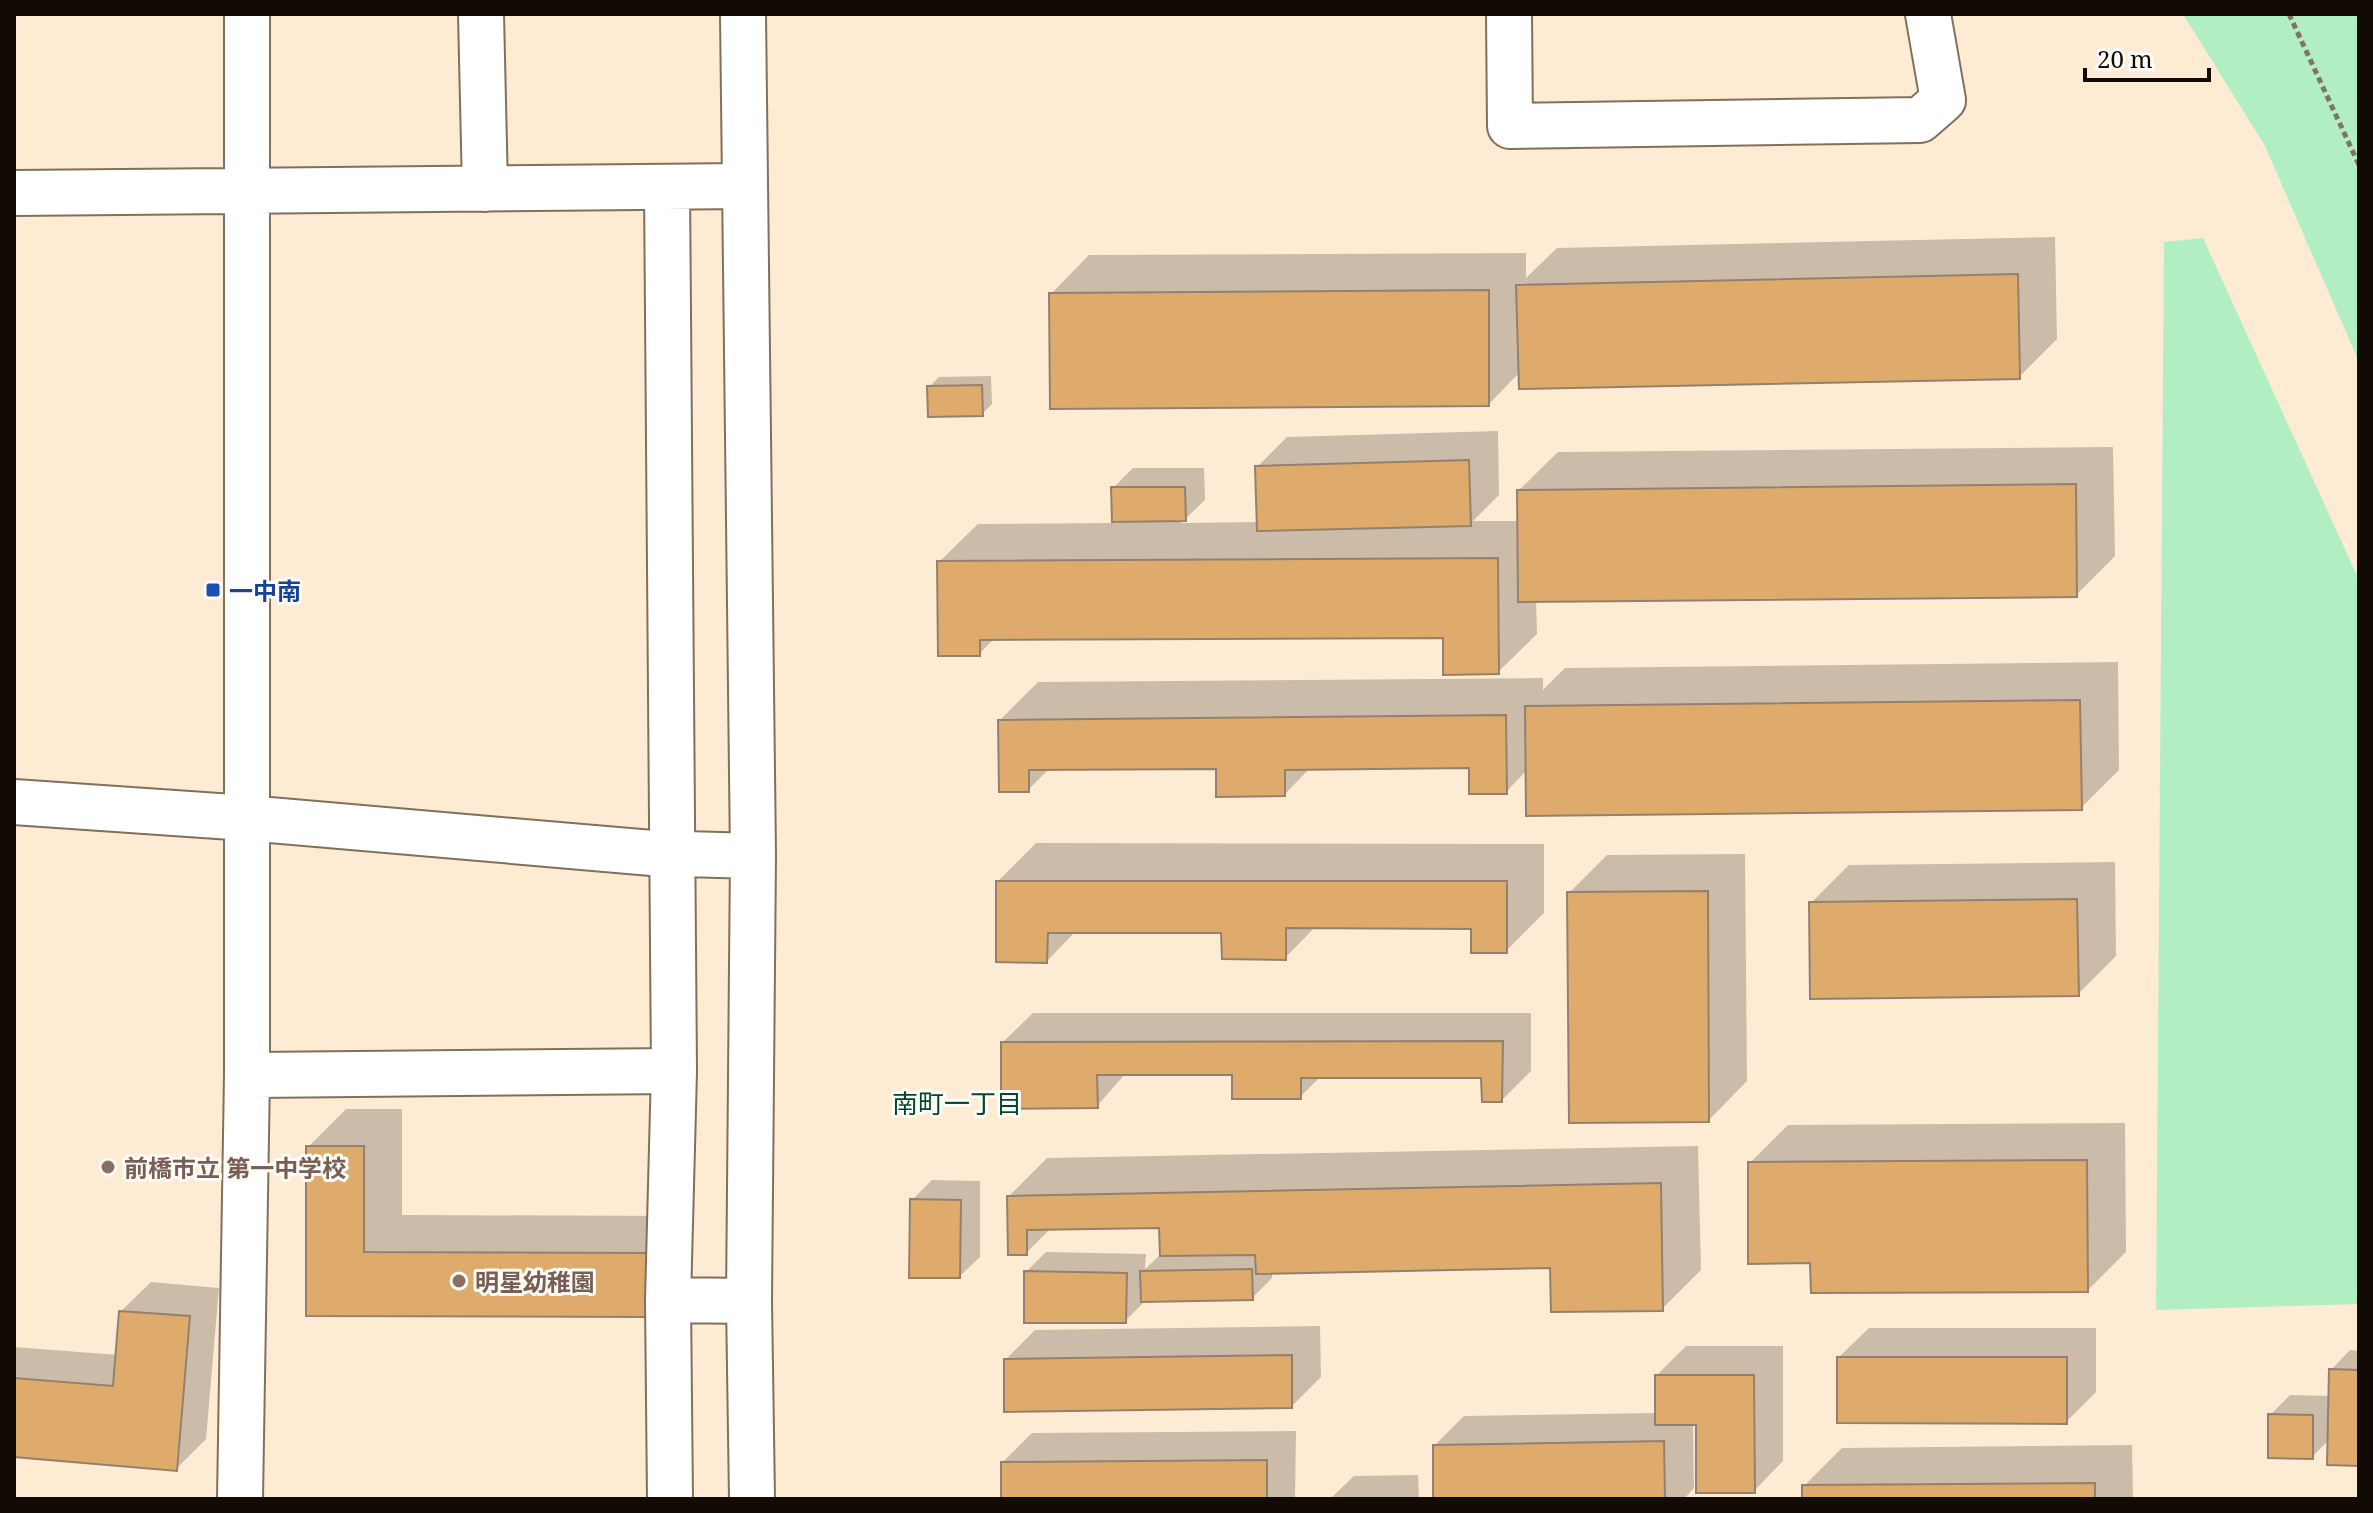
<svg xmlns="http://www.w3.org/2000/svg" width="2373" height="1513" font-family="'Noto Serif','Noto Sans JP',serif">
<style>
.green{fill:#b1efc2}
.shadow{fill:#0003}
.building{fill:#deab6c;stroke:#93816d;stroke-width:2}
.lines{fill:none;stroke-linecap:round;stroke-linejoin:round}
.minor-casing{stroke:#81705c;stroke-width:48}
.path{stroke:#817466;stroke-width:5;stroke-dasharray:6 4;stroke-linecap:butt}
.minor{stroke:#fff;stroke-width:44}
.transit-dot{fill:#1a4fb4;stroke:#fffbf6;stroke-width:3}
.education-dot{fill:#8d6e63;stroke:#fffbf6;stroke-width:3}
.labels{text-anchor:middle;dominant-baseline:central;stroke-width:6;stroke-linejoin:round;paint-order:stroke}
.transit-label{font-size:24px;font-weight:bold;fill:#164399;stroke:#fffbf6;text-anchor:start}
.education-label{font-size:24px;font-weight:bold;fill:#785e54;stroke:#fffbf6;text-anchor:start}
.neighbourhood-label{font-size:26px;fill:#00482d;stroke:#fffbf6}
</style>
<rect width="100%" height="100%" fill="#feebd4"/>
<path class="green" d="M2183,14H2359V362L2265,146Z
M2203,238L2359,580V1304L2156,1310L2164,242Z"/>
<path class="shadow" d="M2055,237L2057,339L2019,377L1520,372L1489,404L1051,294L1089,255L1526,253V278L1557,248Z
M991,376L992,404L982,414L929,387L939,377Z
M1498,431L1499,495L1473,521H1520L1519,490L1558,452L2113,447L2115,556L2076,595L1536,600L1537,634L1498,672L1445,636L995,638L979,654L939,562L978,524L1114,523L1113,488L1133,468H1204L1205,500L1181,523L1259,522L1257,467L1287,437Z
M2118,662L2119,770L2081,808L1527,770L1506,792L1471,766L1311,767L1285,794L1218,767L1050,768L1028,790L1000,720L1038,682L1543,678V690L1565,668Z
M1036,843L1544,844V913L1506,951L1473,927L1316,926L1285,958L1223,931H1076L1047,961L998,881Z
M1745,854L1747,1081L1709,1120L1569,893L1607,855Z
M2115,862L2116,956L2078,994L1811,903L1849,865Z
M1033,1013H1531V1071L1502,1100L1483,1076H1321L1300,1097L1234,1073H1126L1097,1106L1003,1042Z
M346,1109H402V1215L686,1216V1277L308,1314V1147Z
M2125,1123L2126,1252L2088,1290L1812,1261L1750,1163L1788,1125Z
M1698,1146L1701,1270L1662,1309L1552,1266L1272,1272V1278L1252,1298L1146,1300L1125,1321L1026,1272L1046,1252L1146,1254L1145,1269L1162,1253L1161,1226L1051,1228L1026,1253L1009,1196L1047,1158Z
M932,1180L980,1181V1257L960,1276L912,1200Z
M151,1282L219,1288L206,1439L177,1468L14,1455V1347L118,1355L121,1311Z
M1320,1326L1321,1377L1292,1406L1006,1359L1035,1330Z
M1869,1328H2096V1392L2066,1422L1839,1357Z
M1686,1346H1783V1461L1754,1491L1698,1423H1693L1694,1488L1684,1499H1435V1445L1464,1416L1657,1413V1375Z
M2350,1350L2359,1351V1464L2330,1439L2312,1457L2270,1415L2290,1395L2330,1396L2331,1370Z
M1296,1431L1295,1499H1003V1462L1032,1433Z
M2132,1445L2133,1499H1804V1486L1842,1448Z
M1418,1475L1419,1499H1330L1354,1476Z"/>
<path class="building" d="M2018,274L2020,379L1519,389L1516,285Z
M1489,290V406L1050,409L1049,293Z
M982,385L983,416L928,417L927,386Z
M1469,460L1471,526L1257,531L1255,466Z
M2076,484L2077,597L1518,602L1517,490Z
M1111,487H1185L1186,521L1112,522Z
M1498,558L1499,674L1443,675V638L980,640V656H938L937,561Z
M2080,700L2082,810L1526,816L1525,706Z
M1506,715L1507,794H1469V768L1285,770V796L1216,797V769L1029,770V792H999L998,720Z
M996,881H1507V953H1471V929L1286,928V960L1222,959L1221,933H1048L1047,963L996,962Z
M1708,891L1709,1122L1569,1123L1567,892Z
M2077,899L2079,996L1810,999L1809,902Z
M1503,1041L1502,1102H1482L1481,1078H1301V1099H1232V1075H1097L1098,1108L1001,1109V1042Z
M306,1146H364V1252L649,1253L648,1317L306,1316Z
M2087,1160L2088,1292L1811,1293L1810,1263L1748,1264V1162Z
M1661,1183L1663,1311L1551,1312L1550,1268L1256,1274L1255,1255L1160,1256L1159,1228L1027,1230V1255H1008L1007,1196Z
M910,1199L961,1200L960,1278H909Z
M1252,1269L1253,1300L1141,1302L1140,1271Z
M1024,1271L1127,1273L1126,1323H1024Z
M119,1311L190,1316L177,1471L14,1457V1378L113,1386Z
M1292,1355V1408L1004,1412V1359Z
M1837,1357H2067V1424L1837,1423Z
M2329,1369L2359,1370V1466L2327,1465Z
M1655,1375H1754L1755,1493H1696V1425H1655Z
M2268,1414L2313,1415V1459L2268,1458Z
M1664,1441L1665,1499H1433V1445Z
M1267,1460V1499H1001V1462Z
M2095,1483V1499H1802V1485Z"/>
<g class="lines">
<defs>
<path id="minor" d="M481,14L485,189
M743,14L753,856L749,1301L752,1499
M1509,14L1510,126L1920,120L1943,100L1928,14
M667,187L674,1071L668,1300L670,1499
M14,193L744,186
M14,802L247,818L652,853L753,856
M247,1075L674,1071
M668,1300L749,1301
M240,1499L247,1075V14"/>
</defs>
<use href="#minor" class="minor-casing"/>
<path class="path" d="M2289,14L2359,165"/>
<use href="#minor" class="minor"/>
</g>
<rect class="transit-dot" x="205" y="582" width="16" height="16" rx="4"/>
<g class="education-dot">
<circle cx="108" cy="1167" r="8"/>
<circle cx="459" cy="1281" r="8"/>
</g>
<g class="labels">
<g class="transit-label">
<text x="229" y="590">一中南</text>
</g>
<g class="education-label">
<text x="124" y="1167">前橋市立 第一中学校</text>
<text x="475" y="1281">明星幼稚園</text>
</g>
<g class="neighbourhood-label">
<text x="957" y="1103">南町一丁目</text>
</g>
</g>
<rect width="2373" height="1513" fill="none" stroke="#120b05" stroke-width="32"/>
<path d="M2085 68v12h124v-12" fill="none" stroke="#120b05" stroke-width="4"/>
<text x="2097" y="68" font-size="24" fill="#120b05" stroke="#fffbf6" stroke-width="6" paint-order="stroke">20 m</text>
</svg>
